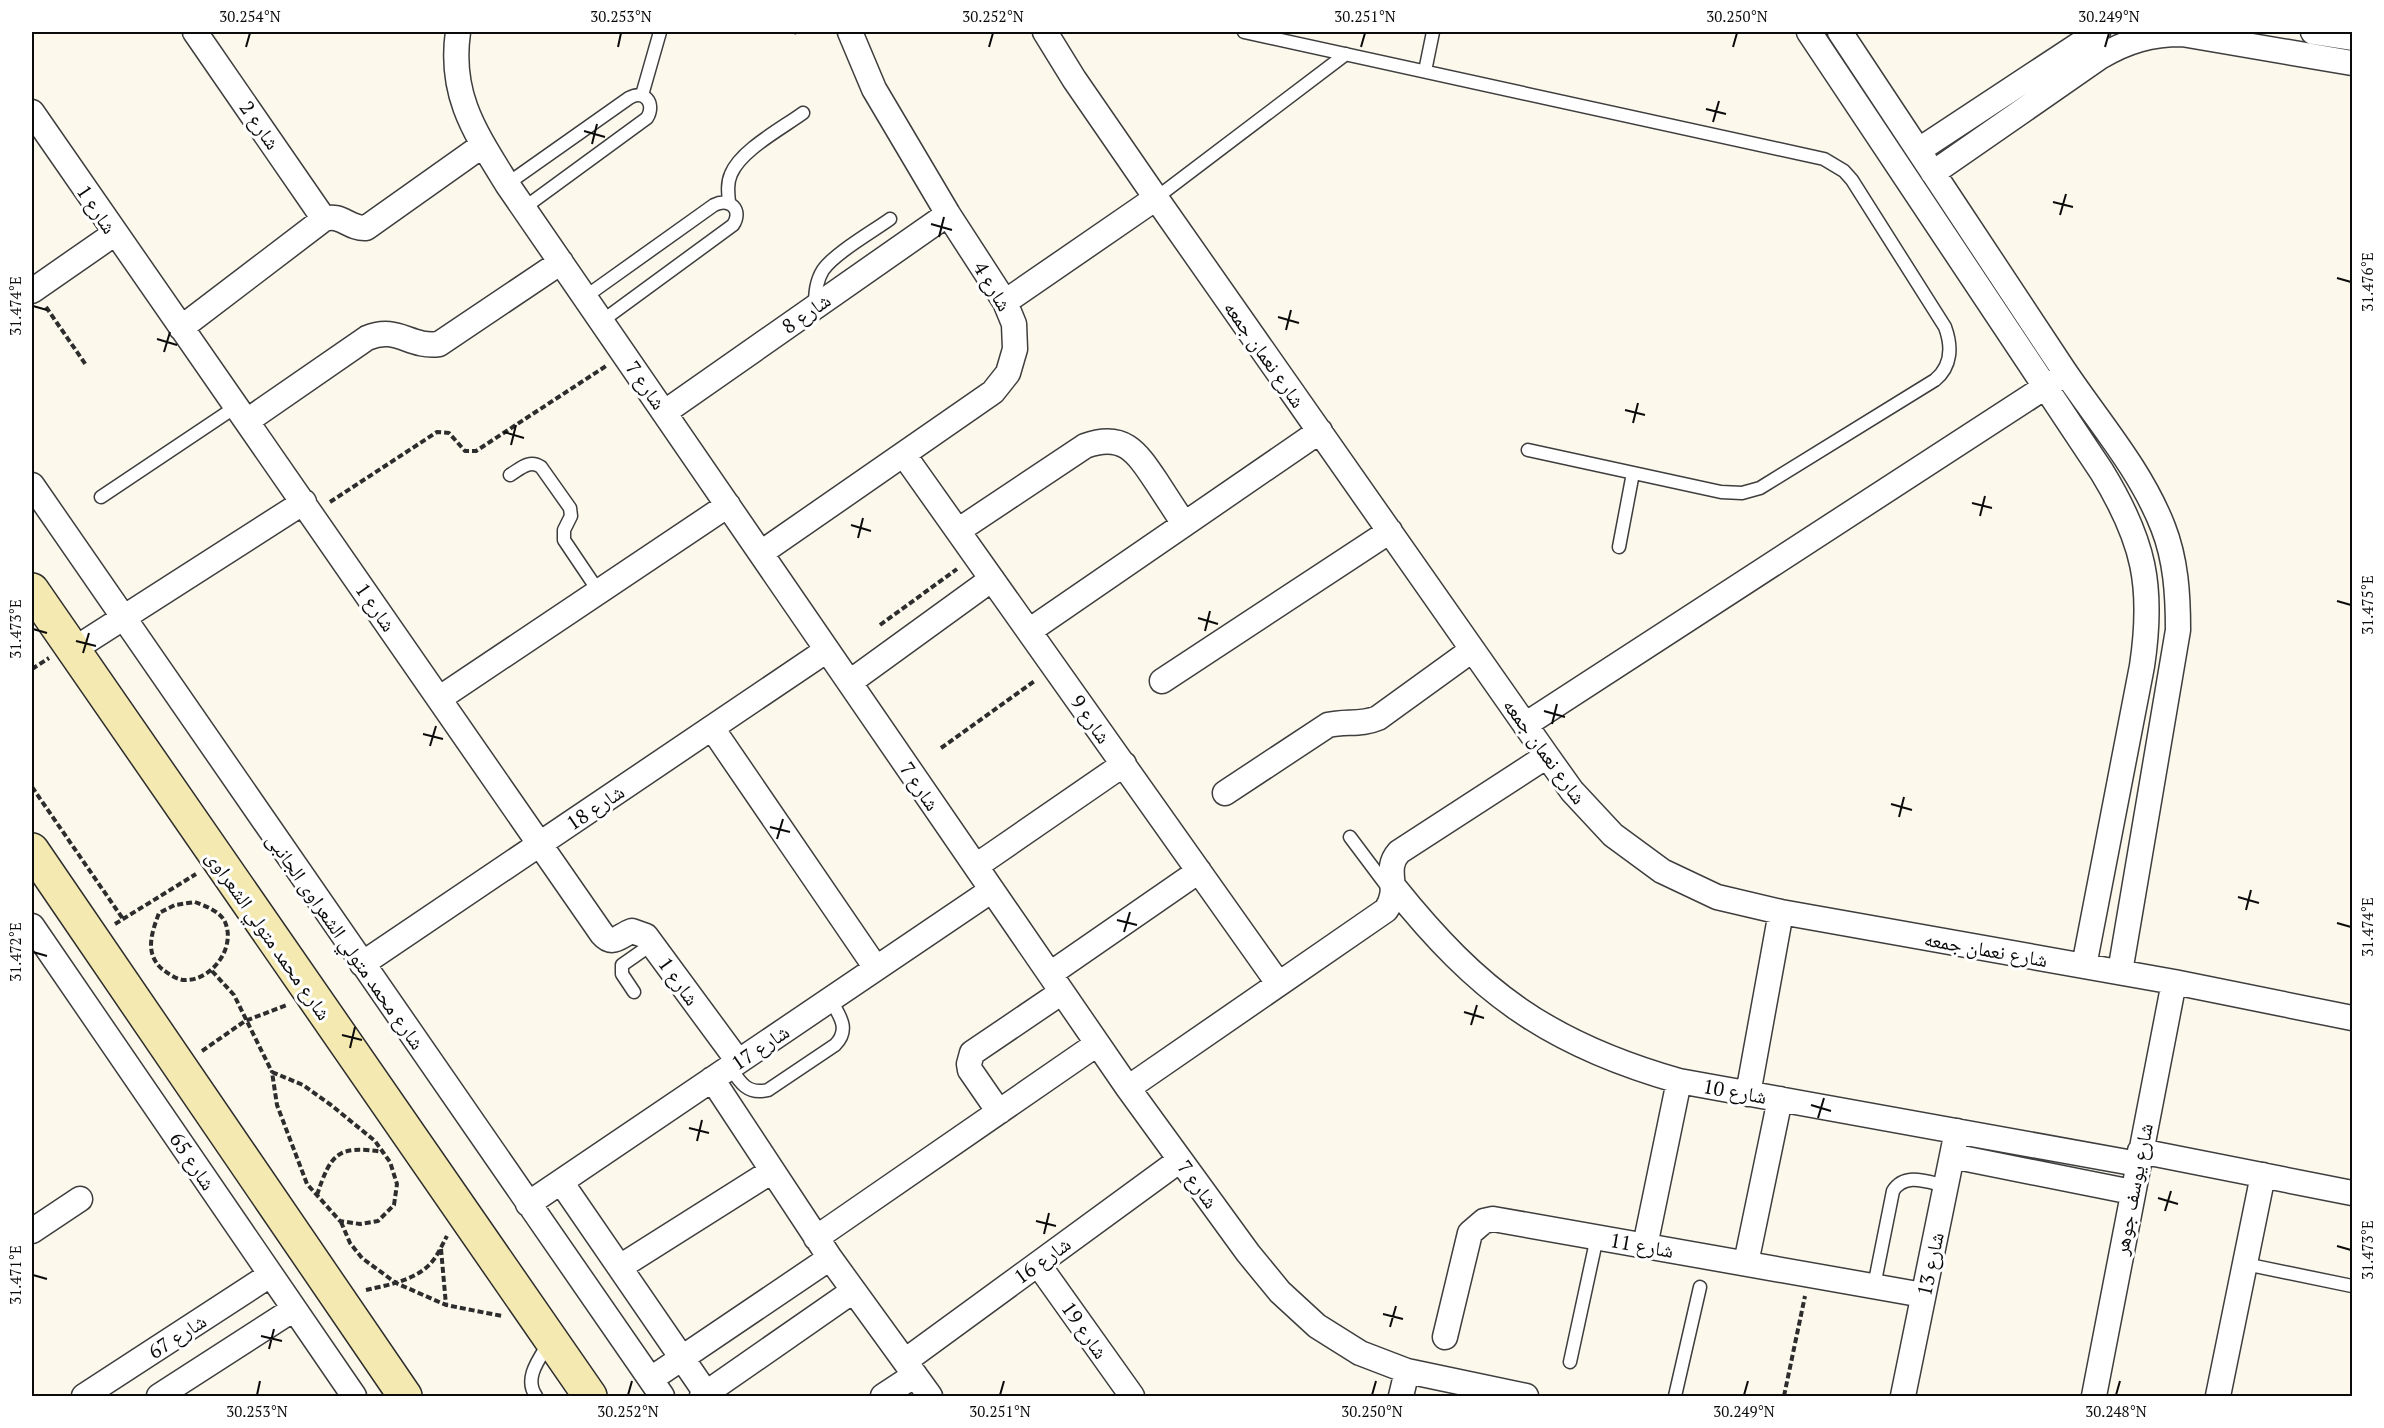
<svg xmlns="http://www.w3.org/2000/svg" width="2384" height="1428" font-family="'PT Serif','Noto Naskh Arabic',serif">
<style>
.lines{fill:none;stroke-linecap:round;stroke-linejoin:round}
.lane-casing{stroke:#3e3e3e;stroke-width:15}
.street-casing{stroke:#3e3e3e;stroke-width:27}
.secondary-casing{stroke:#2d2d2d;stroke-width:36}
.path{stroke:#2d2d2d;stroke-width:4;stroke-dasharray:6 3;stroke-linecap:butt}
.lane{stroke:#fff;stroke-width:12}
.street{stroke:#fff;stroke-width:24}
.secondary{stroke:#f4e9b0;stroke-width:33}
.ticks{fill:none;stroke:#0b0b0b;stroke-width:2}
.labels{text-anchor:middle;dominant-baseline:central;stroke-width:6;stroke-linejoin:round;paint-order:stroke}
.street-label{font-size:20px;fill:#0b0b0b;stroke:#fff}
.neatline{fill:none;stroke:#0b0b0b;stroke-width:2}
.ticks-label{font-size:15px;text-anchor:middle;fill:#0b0b0b}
</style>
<rect width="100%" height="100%" fill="#fcf8ec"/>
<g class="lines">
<defs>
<path id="lane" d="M1244,32L1824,159L1844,171L1852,180L1945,327C1952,346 1952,366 1935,380L1760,488L1742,493L1721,492L1528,450
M1425,71L1433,32
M642,95L660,32
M507,184L629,98C644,89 656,103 647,118L524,208
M1156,198L1346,54
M729,202C728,192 727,183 731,174C741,150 781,129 803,113
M585,297L714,205C730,197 743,210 733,225L602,321
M815,306C815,293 816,281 823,270C835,253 872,232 890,219
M510,475C520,469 529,459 541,467L570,508L571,516L564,530V540L599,592
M101,497L237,406
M1619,547L1633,473
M1350,837L1389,889
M634,992L622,974V965L652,944
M730,1067C740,1083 748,1095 768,1090L835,1045C851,1029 839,1015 830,999
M2245,1264L2352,1286
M1874,1286L1893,1191C1905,1172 1927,1182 1946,1186
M1570,1362L1597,1237
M536,1396C523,1378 540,1358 550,1341
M1675,1396L1700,1287"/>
<path id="street" d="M195,32L324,219
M458,32C449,95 475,132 507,184L1128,1088L1248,1253L1280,1292L1317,1326L1360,1353L1407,1371L1526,1396
M1045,32L1074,79L1156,198L1547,756L1572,791L1613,835L1662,871L1717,897L1781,912L2174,982L2352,1018
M1809,32L2102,472C2144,541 2154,586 2142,666L2084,966
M1840,32C1914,143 1987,255 2061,366C2096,419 2140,468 2163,527C2176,560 2178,595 2178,630L2120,972
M2313,32L2352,38
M32,112L602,934C613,947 620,935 632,931L646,936L738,1061
M1919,150L2098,32
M1933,173L2100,57C2127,41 2151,34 2182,34L2352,63
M32,291L114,234
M1005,302L1156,198
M181,328L324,219C341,213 349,229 366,228L483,145
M665,412L948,214
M247,421L367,338C398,325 409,348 439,344L561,262
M904,455L1278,983
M32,485L662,1396
M959,530L1085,446C1123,432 1136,451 1156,481C1165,495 1175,510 1184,524
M761,553L993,392L1008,373L1015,349L1014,324L1005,302L948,214L874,89L850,32
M1029,631L1320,431
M73,650L304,502
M1162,681L1390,531
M850,682L992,579
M440,698L728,505
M1525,725L2059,378
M712,728L876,968
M1225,793L1328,725C1345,721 1362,725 1378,718L1472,650
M976,866L1124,764
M1394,887C1478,992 1548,1044 1679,1081L2138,1164
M32,926L354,1396
M362,964L827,650
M1050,974L1199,871
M712,1079L830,1258L930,1396
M1128,1088L1386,910C1402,887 1382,871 1399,852L1547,756
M1748,1094L1781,912
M999,1112L970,1070L969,1064L972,1053L1062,992
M2140,1151L2352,1193
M1952,1156L2132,1192
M561,1182L708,1396
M528,1204L992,890
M32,1231L80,1199
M816,1238L1097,1044
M1645,1246L1679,1081
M1746,1263L1780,1099
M1038,1264L1132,1396
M620,1267L772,1171
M1445,1337L1470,1233L1484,1221L1493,1219L1923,1295
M905,1361L1180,1160
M651,1379L830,1258
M84,1396L270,1275
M159,1396L294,1309
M702,1396L853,1291
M883,1396L915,1375
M1401,1396L1407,1371
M1903,1396L1957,1131
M2094,1396L2174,982
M2218,1396L2263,1175"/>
<path id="secondary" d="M32,590L590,1396
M32,850L405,1396"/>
</defs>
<use href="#lane" class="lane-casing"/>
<use href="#street" class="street-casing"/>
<use href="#secondary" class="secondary-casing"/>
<path class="path" d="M794,33L796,32
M46,307L86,365
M330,502L437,432L449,433L465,451H476L606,366
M880,625L957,569
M32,669L49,658
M941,748L1036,680
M32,787L123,919
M195,902C205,906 220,911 225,922C236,947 213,979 187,980C178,981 169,974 162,969C144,953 152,932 159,913L175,905Z
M115,924L196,874
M212,971L234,995L272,1072
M202,1051L245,1021L287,1005
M272,1072L303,1085L331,1105L375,1141L390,1162L397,1184L394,1205L378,1221L360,1224L340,1221L307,1184L277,1105Z
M317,1195C331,1153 338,1145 383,1152
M341,1222L350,1243L362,1258L396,1283L446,1305L502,1316
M441,1249L446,1305
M366,1290C387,1285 414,1281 430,1264C437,1257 442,1245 447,1236
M1784,1396L1805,1296"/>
<use href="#lane" class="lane"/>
<use href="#street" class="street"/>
<use href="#secondary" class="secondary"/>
</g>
<path class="ticks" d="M246,47L250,33M618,47L621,33M989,47L993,33M1361,47L1365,33M1733,47L1737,33M2105,47L2109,33M1706,109L1726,114M1713,122L1719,101M584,131L605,137M592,144L597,124M2053,202L2073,207M2060,215L2066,194M931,224L952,230M939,237L944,217M2337,278L2351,282M33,306L47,310M1278,317L1299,323M1286,330L1291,310M157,339L177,345M164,352L170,332M1625,410L1645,415M1633,423L1638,403M504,432L524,438M511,445L516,425M1972,503L1992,508M1980,516L1985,496M851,525L871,531M858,538L863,518M2337,601L2351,605M1198,618L1218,624M33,629L47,633M1205,631L1210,611M76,641L96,646M83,653L89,633M1544,711L1565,717M1552,724L1557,704M423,734L443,739M430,746L436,726M1891,804L1912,810M1899,817L1904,797M770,827L790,832M777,839L783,819M2238,897L2259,903M2246,910L2251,890M1117,920L1137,925M2337,923L2351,927M1124,932L1130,912M33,952L47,956M1464,1012L1484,1018M1471,1025L1477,1005M342,1035L362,1040M350,1048L355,1027M1811,1105L1831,1111M1818,1118L1824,1098M689,1128L709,1133M697,1141L702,1120M2158,1198L2178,1204M2165,1211L2171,1191M1036,1221L1056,1226M1044,1234L1049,1213M2337,1246L2351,1250M33,1275L47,1279M1383,1314L1403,1319M1390,1327L1396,1306M261,1336L282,1341M269,1349L274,1329M257,1395L260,1381M628,1395L632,1381M1000,1395L1004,1381M1372,1395L1376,1381M1744,1395L1748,1381M2116,1395L2120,1381"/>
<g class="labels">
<g class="street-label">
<text transform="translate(260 125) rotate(55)">شارع 2</text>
<text transform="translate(97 209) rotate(56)">شارع 1</text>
<text transform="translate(993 286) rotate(59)">شارع 4</text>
<text transform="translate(806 313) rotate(-35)">شارع 8</text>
<text transform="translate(1265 354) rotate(55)">شارع نعمان جمعه</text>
<text transform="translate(646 385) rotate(55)">شارع 7</text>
<text transform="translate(376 607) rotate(55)">شارع 1</text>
<text transform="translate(1091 719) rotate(55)">شارع 9</text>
<text transform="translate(1545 751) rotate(54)">شارع نعمان جمعه</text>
<text transform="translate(920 786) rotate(56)">شارع 7</text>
<text transform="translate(595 807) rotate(-34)">شارع 18</text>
<text transform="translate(269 935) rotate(55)">شارع محمد متولي الشعراوى</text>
<text transform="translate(346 941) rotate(55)">شارع محمد متولي الشعراوى الجانبى</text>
<text transform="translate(1986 949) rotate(10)">شارع نعمان جمعه</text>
<text transform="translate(679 981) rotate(54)">شارع 1</text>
<text transform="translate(760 1047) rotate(-34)">شارع 17</text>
<text transform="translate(1735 1091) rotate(10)">شارع 10</text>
<text transform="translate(193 1161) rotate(56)">شارع 65</text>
<text transform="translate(1198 1184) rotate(54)">شارع 7</text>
<text transform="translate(2133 1189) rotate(-79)">شارع يوسف جوهر</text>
<text transform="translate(1642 1245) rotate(10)">شارع 11</text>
<text transform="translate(1042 1260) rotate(-36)">شارع 16</text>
<text transform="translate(1930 1264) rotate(-78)">شارع 13</text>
<text transform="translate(1085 1330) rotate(55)">شارع 19</text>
<text transform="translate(177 1336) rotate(-33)">شارع 67</text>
</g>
</g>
<rect width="2384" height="1428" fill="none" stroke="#ffffff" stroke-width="66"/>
<rect x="33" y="33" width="2318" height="1362" class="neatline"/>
<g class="ticks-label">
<text x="250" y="22">30.254°N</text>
<text x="621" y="22">30.253°N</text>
<text x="993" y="22">30.252°N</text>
<text x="1365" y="22">30.251°N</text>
<text x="1737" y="22">30.250°N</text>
<text x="2109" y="22">30.249°N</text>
<text transform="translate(2368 282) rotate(-90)" y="5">31.476°E</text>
<text transform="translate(16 306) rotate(-90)" y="5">31.474°E</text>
<text transform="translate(2368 605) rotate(-90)" y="5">31.475°E</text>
<text transform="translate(16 629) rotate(-90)" y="5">31.473°E</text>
<text transform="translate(2368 927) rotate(-90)" y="5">31.474°E</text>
<text transform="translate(16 952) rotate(-90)" y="5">31.472°E</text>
<text transform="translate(2368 1250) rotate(-90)" y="5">31.473°E</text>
<text transform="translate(16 1275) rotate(-90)" y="5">31.471°E</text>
<text x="257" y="1417">30.253°N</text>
<text x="628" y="1417">30.252°N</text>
<text x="1000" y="1417">30.251°N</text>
<text x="1372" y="1417">30.250°N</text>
<text x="1744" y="1417">30.249°N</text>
<text x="2116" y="1417">30.248°N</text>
</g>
</svg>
